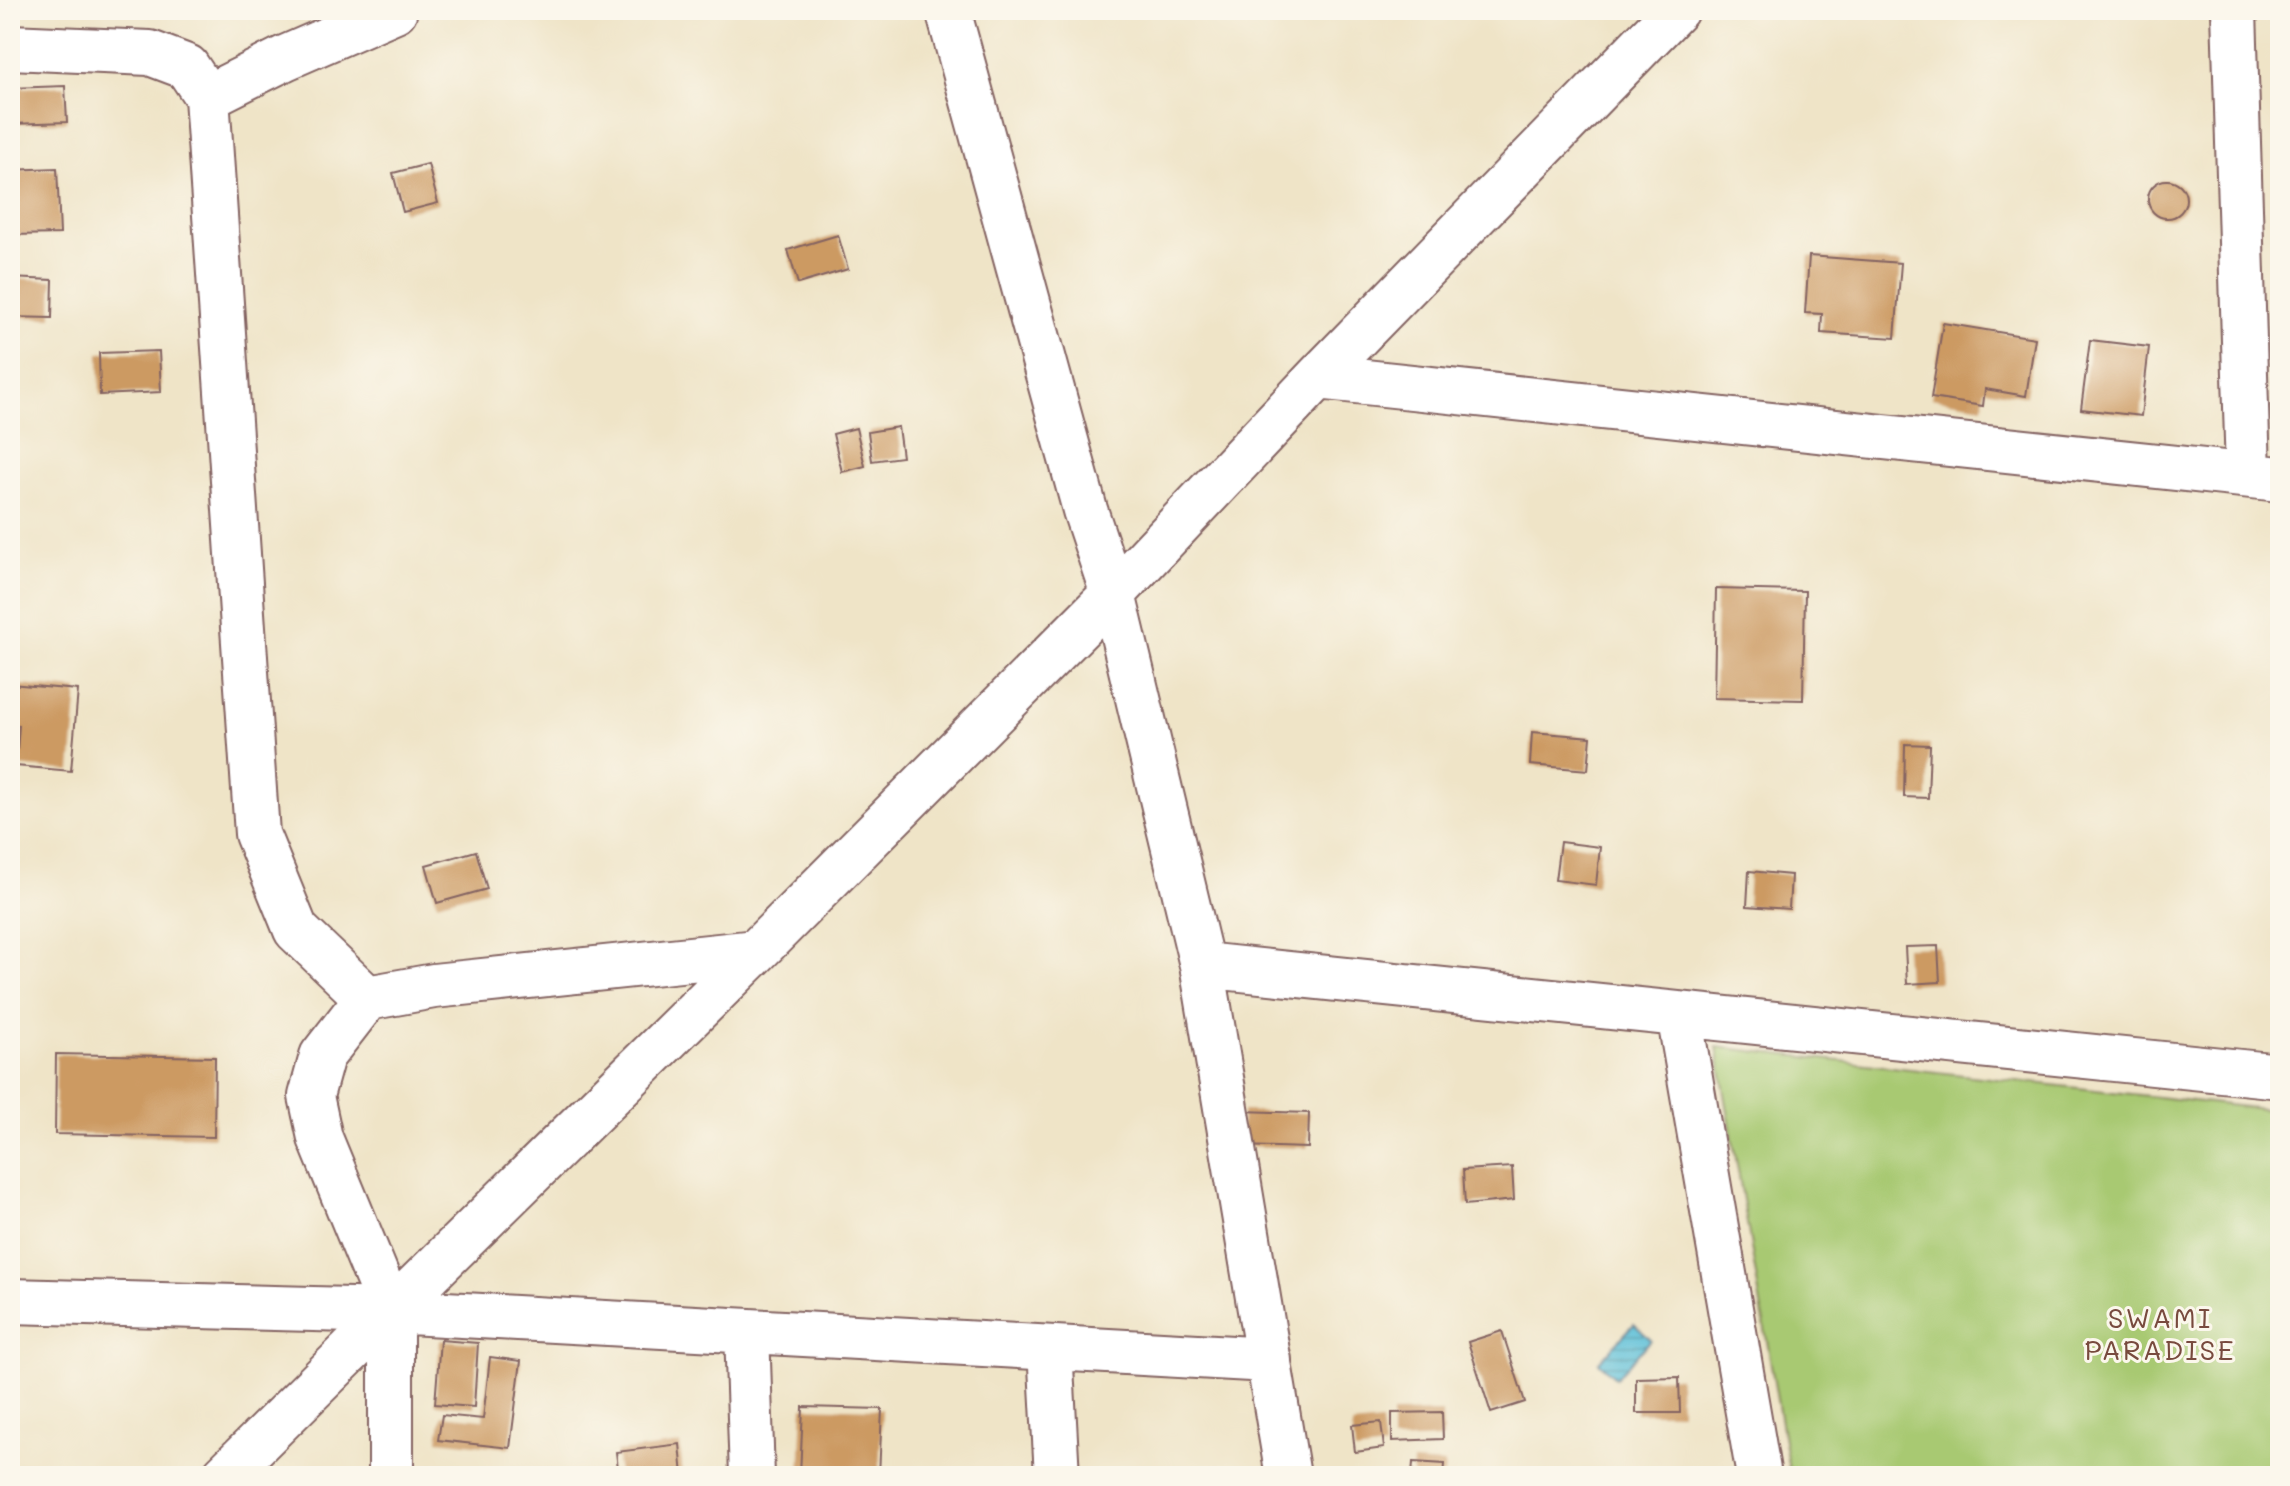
<svg xmlns="http://www.w3.org/2000/svg" width="2290" height="1486" font-family="Mali,sans-serif">
<style>
.green{fill:#a8c972;stroke:#79744e;stroke-width:2}
.water{fill:url(#water-rules);stroke:#526f82;stroke-width:2}
.building{fill:#cc9a62}
.lines{fill:none;stroke-linecap:round;stroke-linejoin:round}
.minor-casing{stroke:#846462;stroke-width:48}
.minor{stroke:#fff;stroke-width:44}
.labels{text-anchor:middle;dominant-baseline:central;stroke-width:6;stroke-linejoin:round;paint-order:stroke}
.neighbourhood-label{font-size:28px;letter-spacing:2px;fill:#784a3e;stroke:#fbf7ec}
</style>
<defs>
<pattern id="water-rules" width="6" height="5" patternUnits="userSpaceOnUse" patternTransform="scale(2)"><rect width="6" height="5" fill="#5abfd8"/><path d="M0 2.5h6" fill="none" stroke="#4c9baf"/></pattern>
</defs>
<rect width="100%" height="100%" fill="#fbf7ec"/>
<filter id="ink" filterUnits="userSpaceOnUse"><feTurbulence type="fractalNoise" baseFrequency=".0125" numOctaves="2"/><feDisplacementMap in="SourceGraphic" scale="16" xChannelSelector="R" yChannelSelector="G"/><feConvolveMatrix kernelMatrix="1 2 1 2 8 2 1 2 1" color-interpolation-filters="sRGB"/></filter>
<filter id="wash" filterUnits="userSpaceOnUse"><feTurbulence type="fractalNoise" baseFrequency=".006" numOctaves="4" result="noise"/><feDisplacementMap in="SourceGraphic" scale="32" xChannelSelector="R" yChannelSelector="G"/><feGaussianBlur stdDeviation="1.8" result="paint"/><feColorMatrix in="noise" values="0 0 0 0 0 0 0 0 0 0 0 0 0 0 0 0 0 1.4 0 .05"/><feComposite in="paint" operator="in"/></filter>
<g filter="url(#wash)">
<rect width="100%" height="100%" fill="#efe4c7"/>
<path class="green" d="M1717,1047L2280,1111V1476H1790Z"/>
<path class="water" d="M1634,1324L1651,1340L1616,1378L1599,1362Z"/>
<g id="blocks">
<path class="building" d="M65,86L67,122L11,124L10,88Z
M428,164L438,203L403,212L393,173Z
M57,168L60,234L10,235V170Z
M2148 199a19 19 0 1 1 38 0a19 19 0 1 1-38 0Z
M838,235L848,269L798,284L788,250Z
M1809,256L1901,263L1895,338L1821,333L1822,314L1805,313Z
M10,278L53,280L52,318L10,317Z
M1943,323L2035,338L2026,396L1985,389L1983,406L1931,398Z
M2090,340L2149,347L2141,416L2081,409Z
M159,351L161,392L100,395L99,353Z
M898,427L902,457L872,461L868,432Z
M856,428L865,466L842,472L833,434Z
M1716,589L1805,591L1803,700L1714,698Z
M10,684L78,690L71,771L16,766L19,725L10,724Z
M1532,732L1591,737L1588,770L1530,765Z
M1905,744L1930,745L1928,798L1904,797Z
M1560,842L1600,847L1596,885L1555,880Z
M476,851L487,889L437,903L426,865Z
M1749,871L1791,875L1789,909L1747,906Z
M1938,946L1940,982L1907,984L1905,947Z
M56,1054L215,1057L214,1137L55,1134Z
M1242,1111L1309,1113L1308,1148L1241,1146Z
M1512,1167L1514,1200L1465,1205L1463,1170Z
M1502,1331L1525,1402L1491,1413L1468,1342Z
M440,1340L478,1343L474,1407L435,1404Z
M490,1357L521,1361L510,1448L438,1440L442,1415L483,1419Z
M1679,1377L1680,1413H1636V1378Z
M803,1407L882,1409L879,1476H800Z
M1442,1412L1443,1439L1392,1441V1413Z
M1381,1422L1384,1448L1355,1452L1352,1425Z
M680,1444L683,1476H619L616,1452Z
M1413,1462L1445,1464L1444,1476H1412Z"/>
</g>
</g>
<g filter="url(#ink)">
<use href="#blocks" fill-opacity="0" stroke="#846462" stroke-width="2"/>
<g class="lines">
<defs>
<path id="minor" d="M948,10L1085,510L1113,594L1202,965L1288,1476
M2234,10L2248,473
M10,47L150,53L187,67L207,97L257,834L296,930L367,998L434,986L756,952
M207,97L285,58L395,10
M1318,377L2280,479
M1202,965L2280,1076
M367,998L322,1056L311,1096L320,1138L391,1311V1476
M1679,1014L1759,1476
M10,1301L391,1311L756,952L1113,594L1318,377L1676,10
M747,1331L752,1476
M1050,1348L1057,1476
M224,1476L391,1311L1269,1360"/>
</defs>
<use href="#minor" class="minor-casing"/>
<use href="#minor" class="minor"/>
</g>
</g>
<g class="labels">
<g class="neighbourhood-label">
<text x="2160" y="1317">SWAMI<tspan x="2160" dy="32">PARADISE</tspan></text>
</g>
</g>
<rect width="2290" height="1486" fill="none" stroke="#fbf7ec" stroke-width="40"/>
</svg>
